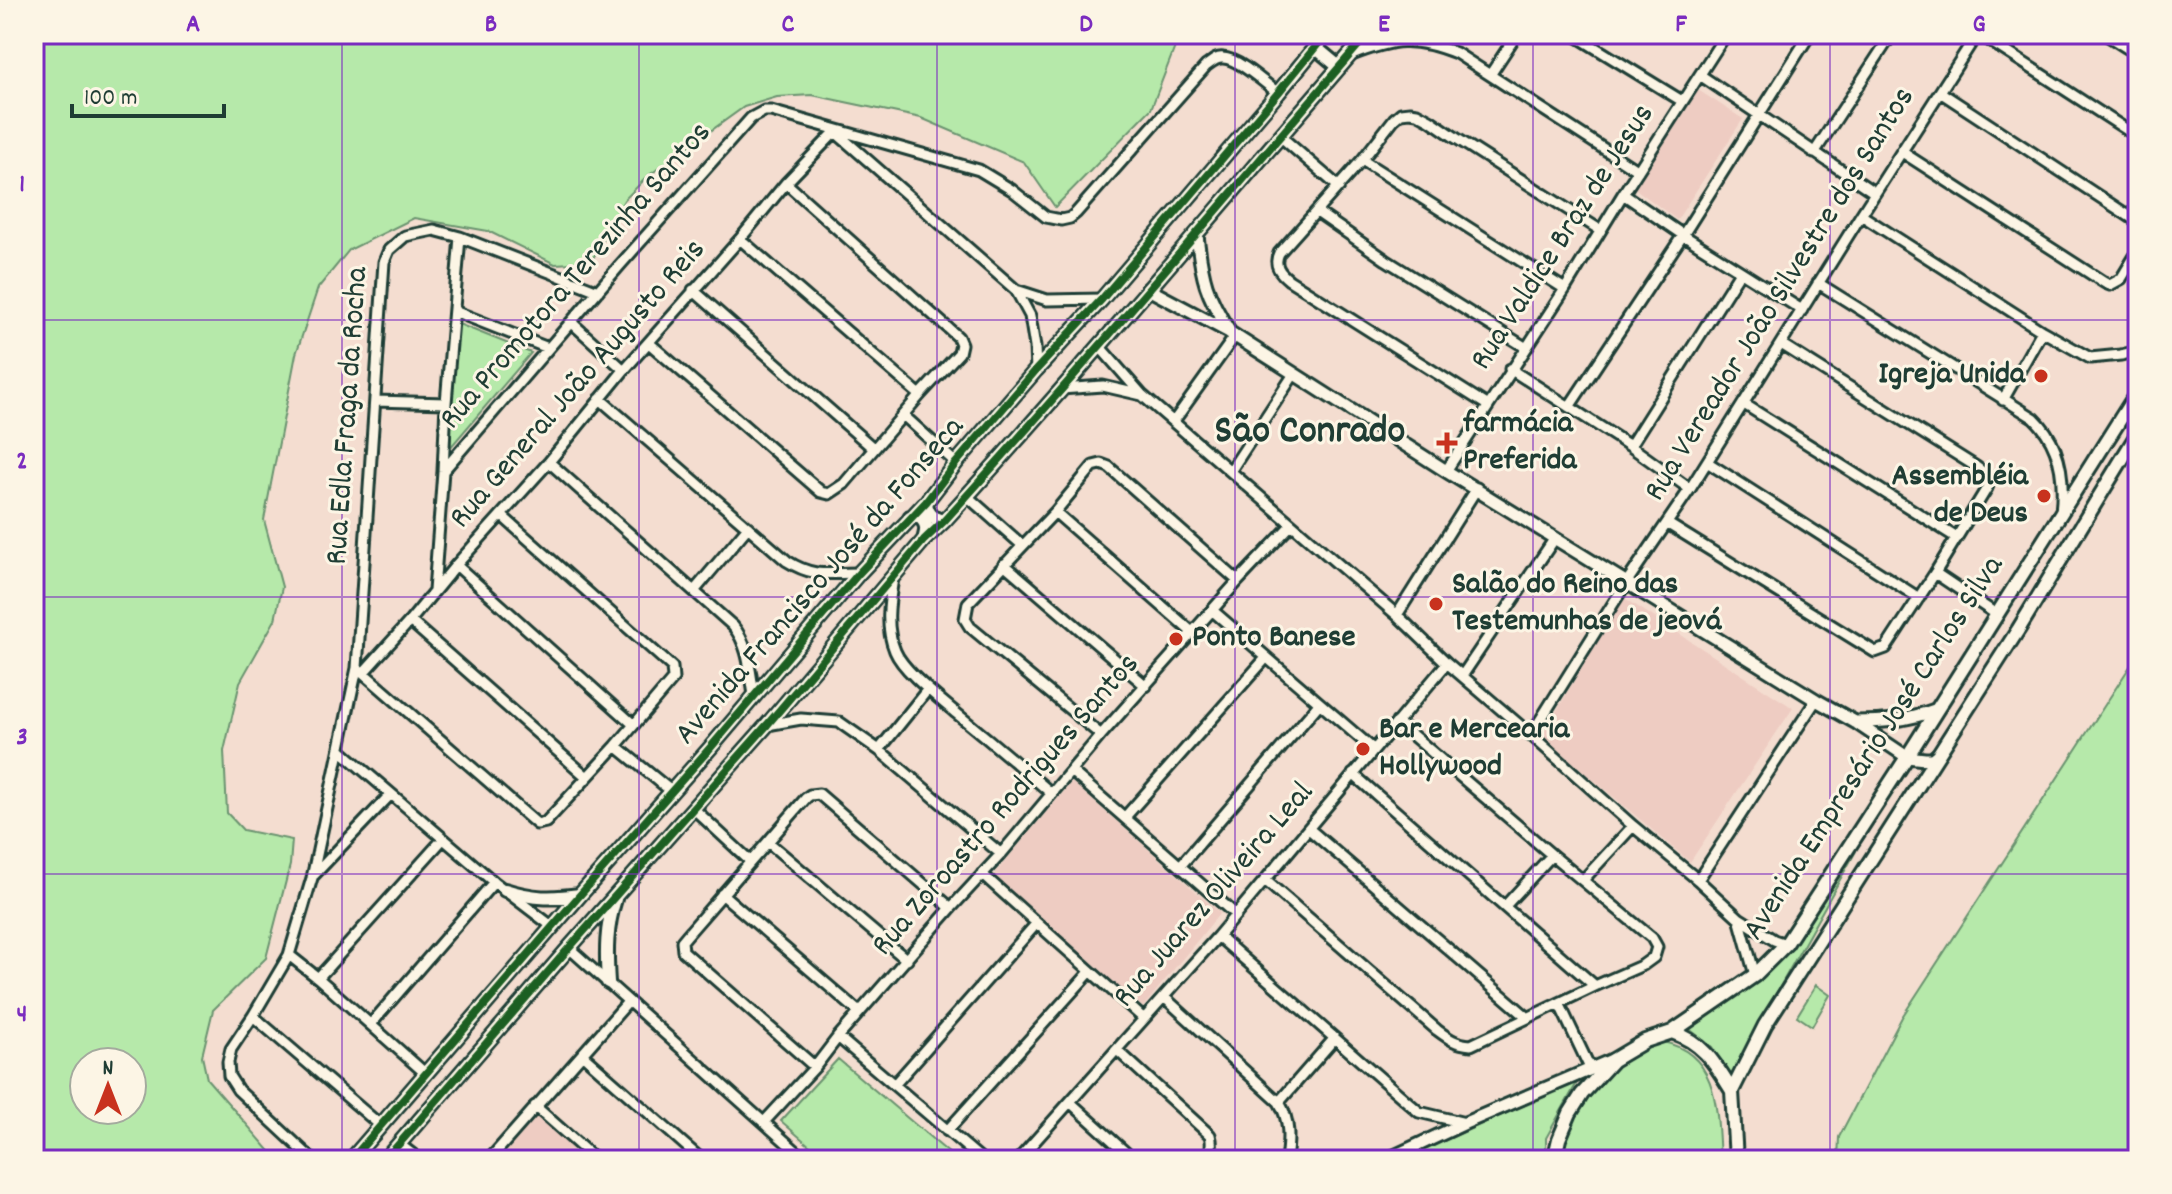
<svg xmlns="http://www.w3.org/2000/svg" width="2172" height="1194" font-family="Dekko,sans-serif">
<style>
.built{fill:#eeccc2}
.green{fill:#b6e9aa;stroke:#6a936f;stroke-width:2;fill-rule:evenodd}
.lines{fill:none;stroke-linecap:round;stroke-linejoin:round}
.minor-casing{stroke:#1f3d34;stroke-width:15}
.tertiary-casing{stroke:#1f3d34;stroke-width:17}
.secondary-casing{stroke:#1f3d34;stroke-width:18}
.minor{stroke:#fcf5e5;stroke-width:9}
.tertiary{stroke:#fcf5e5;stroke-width:11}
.secondary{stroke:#fcf5e5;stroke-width:12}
.cycleway-casing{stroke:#fcf5e5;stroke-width:13}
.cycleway{stroke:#1b5e20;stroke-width:8}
.grid{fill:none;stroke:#7b2cbf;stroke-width:2;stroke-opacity:0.55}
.poi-dot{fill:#c8321e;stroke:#fcf5e5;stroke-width:3}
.labels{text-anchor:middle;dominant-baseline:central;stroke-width:6;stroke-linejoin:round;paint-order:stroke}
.street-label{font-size:32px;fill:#1f3d34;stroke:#fcf5e5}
.poi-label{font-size:32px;font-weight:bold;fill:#1f3d34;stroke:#fcf5e5;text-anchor:start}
.district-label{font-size:40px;font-weight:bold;fill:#1f3d34;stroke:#fcf5e5}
.neatline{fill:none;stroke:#7b2cbf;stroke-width:3}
.grid-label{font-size:26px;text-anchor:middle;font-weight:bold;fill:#7b2cbf}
</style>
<rect width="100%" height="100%" fill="#f4ddd0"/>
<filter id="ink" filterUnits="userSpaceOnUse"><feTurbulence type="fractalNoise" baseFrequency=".0125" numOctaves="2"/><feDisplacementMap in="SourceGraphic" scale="16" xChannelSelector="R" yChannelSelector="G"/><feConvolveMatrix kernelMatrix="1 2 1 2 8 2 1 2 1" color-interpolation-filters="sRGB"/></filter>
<g filter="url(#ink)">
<path class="built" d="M1695,88L1743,119L1677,220L1633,187Z
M1623,597L1793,708L1690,862L1542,736Z
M1072,782L1220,913L1143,1007L991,878Z
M535,1111L585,1156L581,1160H496Z"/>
<path class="green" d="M34,34H1180L1151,109L1055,207L1024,162L921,118L812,95L777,97L744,107L648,176L624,200L591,262L555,264L488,231L414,218L349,250L318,288L296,354L264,520L282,587L275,620L240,682L224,751L227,813L243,830L292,840L290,865L266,958L213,1010L202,1056L207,1079L275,1157L274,1160H34ZM132,1062V1110H84V1062Z
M456,323L531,353L444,455Z
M2138,654V1160H1838L1839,1137L1902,1017Z
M1856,851L1744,1051L1731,1078L1712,1047L1688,1028L1791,943Z
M1816,985L1830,995L1812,1026L1797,1016Z
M1663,1042C1720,1054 1717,1113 1720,1160H1559C1568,1126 1587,1092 1613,1068C1626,1055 1646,1048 1663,1042Z
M838,1059L957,1160H826L781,1121Z
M1578,1081L1546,1138V1160H1401Z"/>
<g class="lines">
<defs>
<path id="minor" d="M1573,34L1682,101
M1979,34L2138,137
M2105,34L2138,55
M1352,55C1394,39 1412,36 1456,53L1638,171
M1490,75L1517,34
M1700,75L1875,193
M1940,92L2138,222
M832,129L1016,290L1030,316L1035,347L1036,370
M1280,136L1339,187
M1902,152L2105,283L2110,285L2121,279L2138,251
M1814,153L1892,34
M1362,160L1565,289
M1623,194L1683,235L1802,310
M1317,212L1386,260L1525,347
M1861,215L2042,331L2090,358L2121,355L2138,351
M740,239L920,395
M1818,283L2034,418C2060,443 2065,478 2061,512
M693,290L873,448
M1016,290L1047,300L1102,299
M454,311L548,348
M571,322L624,370
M649,343L821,492L829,494L844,484L920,395L959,353L961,344L958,337L786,183
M1100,347L1142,395
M1510,369L1630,446L1690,489
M1061,389L1103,386L1142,395L1397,615L1447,663L1531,735L1633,826L1698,880L1739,918L1774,940L1786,944
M600,399L787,561C814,578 828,573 859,573
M2003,400L2042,331
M375,401L446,403
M1744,404L1957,538
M1487,405L1289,280C1280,273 1273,265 1279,253L1362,160L1394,119L1401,113L1410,112L1417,113L1430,120L1456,138L1600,230
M1569,407L1683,235L1810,34
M903,415L956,463
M1174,421L1235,336
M1630,446L1740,272
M549,462L733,626C749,645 750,672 754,695
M1707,462L1919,598
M1231,470L1294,374
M443,471L620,265L751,118L764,111H771L979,170L1012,190L1046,217L1061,220L1070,218L1076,213L1206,66C1212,62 1216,57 1223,58C1238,58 1266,84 1278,93
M1446,471L1565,289L1623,194L1726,34
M967,496L1022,545
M1055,512L1193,633
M1668,524L1875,652L1886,648L1935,573L1987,488L1991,478L1975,466L1781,344
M1004,564L1146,686
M456,565L634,725
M1935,573L1996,614
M893,578C889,603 885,627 895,651C903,671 940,699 956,713C988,739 1020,766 1051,793
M695,590L748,527
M434,591L443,471L446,403L460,237
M1213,611L1374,750
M1397,615L1477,488
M410,621L587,777
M360,670L537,824L546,822L616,746L673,679L672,667L501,515
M363,673L410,621L456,565L549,462L624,370L740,239L786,183L835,132
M1462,676L1555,538
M767,725L801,719L839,722L879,750L1001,854
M1101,735L970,627L965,619L968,603L1055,512L1093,466L1101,464L1109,467L1238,581
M1531,735L1626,583L1690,489L1861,215L1977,34
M616,746L671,791
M340,750L494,882L553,927
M879,750L928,689
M1071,771L1236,915
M1353,774L1595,986
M694,809L750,861
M1125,817L1266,658
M1309,829L1527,1017
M768,842L907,960
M1181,865L1319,704
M982,874L1143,1018
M314,875L391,794
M1583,880L1633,826
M1698,880L1816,700
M1266,881L1437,1030C1449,1039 1456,1044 1471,1045L1595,986L1643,965L1654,957L1657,947L1652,938L1552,855L1397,722
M722,894L859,1012
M1505,906L1552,855
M1739,918L1755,975
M1218,936L1419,1112L1465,1123
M569,948L806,1160
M289,955L318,978L425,1073
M318,978L443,839
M1164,997L1279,1102C1290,1120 1289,1139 1286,1160
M1559,1003L1590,1068
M253,1016L380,1125
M371,1024L494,882
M838,1037L982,1160
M1117,1050L1210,1135C1213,1146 1211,1155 1200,1160
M583,1055L702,1160
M815,1067L683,951L682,941L687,935L806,798L810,795L819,794L951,908
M894,1085L1037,923
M1070,1102L1134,1160
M1279,1102L1334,1039
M535,1106L596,1160
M764,1122L815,1067L838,1037L951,908L1001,854L1101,735L1238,581L1291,525
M947,1131L1090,972
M399,1144L420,1160
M313,1160L238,1090L229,1076L228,1062L231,1049L253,1016L289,955L312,878L357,668L384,262L389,250L405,236L434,230L460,237L598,291
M489,1160L628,1002
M786,1160L794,1150
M1018,1160L1218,936L1447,663"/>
<path id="tertiary" d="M1197,235C1202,279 1206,294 1229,331
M1148,289L1229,332L1446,471L1816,700L1855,722L1907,757L1925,759H1932L1937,755
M1855,722C1884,722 1908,720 1935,710
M1386,1160L1465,1123L1612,1060"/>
<path id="secondary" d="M1315,47L1339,67
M926,502C927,514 933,519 944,521
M910,517L919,516C928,524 927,530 924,540
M505,890C533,899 551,899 580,895
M608,982C606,952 606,927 615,899
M1672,1032C1704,1043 1715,1064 1732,1091
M351,1160L580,895L711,747L859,573L926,502L956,463L1036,370L1102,299L1278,93L1326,34
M385,1160L569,948L767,725L924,540L944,521C1089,362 1227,197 1368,34
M1554,1160L1559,1139L1570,1113L1582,1094L1613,1060L1645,1041L1672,1032L1755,975L1786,944L1907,757L2138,391
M1736,1160L1732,1091L1765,1025L2018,630L2138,433"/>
</defs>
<use href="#minor" class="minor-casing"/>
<use href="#tertiary" class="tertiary-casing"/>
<use href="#secondary" class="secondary-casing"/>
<use href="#minor" class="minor"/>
<use href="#tertiary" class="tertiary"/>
<use href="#secondary" class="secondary"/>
<defs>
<path id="cycleway" d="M351,1160L580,895L711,747L859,573L926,502L956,463L1036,370L1102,299L1278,93L1326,34
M385,1160L569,948L767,725L924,540L944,521C1089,362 1227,197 1368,34"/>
</defs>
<use href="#cycleway" class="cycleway-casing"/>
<use href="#cycleway" class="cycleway"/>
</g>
</g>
<path class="grid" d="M342,34V1160M639,34V1160M937,34V1160M1235,34V1160M1533,34V1160M1830,34V1160M34,320H2138M34,597H2138M34,874H2138"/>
<g class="poi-dot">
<circle cx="2041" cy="376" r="8"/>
<path d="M1443 431h8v8h8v8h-8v8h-8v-8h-8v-8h8z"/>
<circle cx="2044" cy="496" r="8"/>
<circle cx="1436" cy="604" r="8"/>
<circle cx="1176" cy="639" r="8"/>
<circle cx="1363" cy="749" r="8"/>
</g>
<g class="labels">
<g class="street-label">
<text transform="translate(1564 238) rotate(-57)">Rua Valdice Braz de Jesus</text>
<text transform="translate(577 277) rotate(-49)">Rua Promotora Terezinha Santos</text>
<text transform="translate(1781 295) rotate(-58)">Rua Vereador João Silvestre dos Santos</text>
<text transform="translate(579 385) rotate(-49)">Rua General João Augusto Reis</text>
<text transform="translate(349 416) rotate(-86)">Rua Edla Fraga da Rocha</text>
<text transform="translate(821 582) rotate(-49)">Avenida Francisco José da Fonseca</text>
<text transform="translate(1875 749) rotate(-57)">Avenida Empresário José Carlos Silva</text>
<text transform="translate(1007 806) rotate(-49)">Rua Zoroastro Rodrigues Santos</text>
<text transform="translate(1215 896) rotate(-49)">Rua Juarez Oliveira Leal</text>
</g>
<g class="poi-label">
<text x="2025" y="376" text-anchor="end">Igreja Unida</text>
<text x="1463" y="425">farmácia<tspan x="1463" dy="37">Preferida</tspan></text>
<text x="2028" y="478" text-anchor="end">Assembléia<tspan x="2028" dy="37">de Deus</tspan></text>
<text x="1452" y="586">Salão do Reino das<tspan x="1452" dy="37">Testemunhas de jeová</tspan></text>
<text x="1192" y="639">Ponto Banese</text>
<text x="1379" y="731">Bar e Mercearia<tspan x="1379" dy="37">Hollywood</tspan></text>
</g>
<g class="district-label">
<text x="1310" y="433">São Conrado</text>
</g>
</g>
<rect width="2172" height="1194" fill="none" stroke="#fcf5e5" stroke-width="88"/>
<g transform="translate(108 1086)"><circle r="38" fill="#fcf5e5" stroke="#a4ab9e" stroke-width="2"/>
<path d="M0-6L14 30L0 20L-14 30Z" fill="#c8321e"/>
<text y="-12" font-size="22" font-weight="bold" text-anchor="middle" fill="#1f3d34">N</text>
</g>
<path d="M72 104v12h152v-12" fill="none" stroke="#1f3d34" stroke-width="4"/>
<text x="84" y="104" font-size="24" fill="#1f3d34" stroke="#fcf5e5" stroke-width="6" paint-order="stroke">100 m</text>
<rect x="44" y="44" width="2084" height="1106" class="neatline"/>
<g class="grid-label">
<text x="193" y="31">A</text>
<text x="491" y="31">B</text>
<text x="788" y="31">C</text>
<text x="1086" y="31">D</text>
<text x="1384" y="31">E</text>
<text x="1681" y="31">F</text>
<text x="1979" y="31">G</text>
<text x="22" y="191">1</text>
<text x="22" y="468">2</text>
<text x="22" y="744">3</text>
<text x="22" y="1021">4</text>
</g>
</svg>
